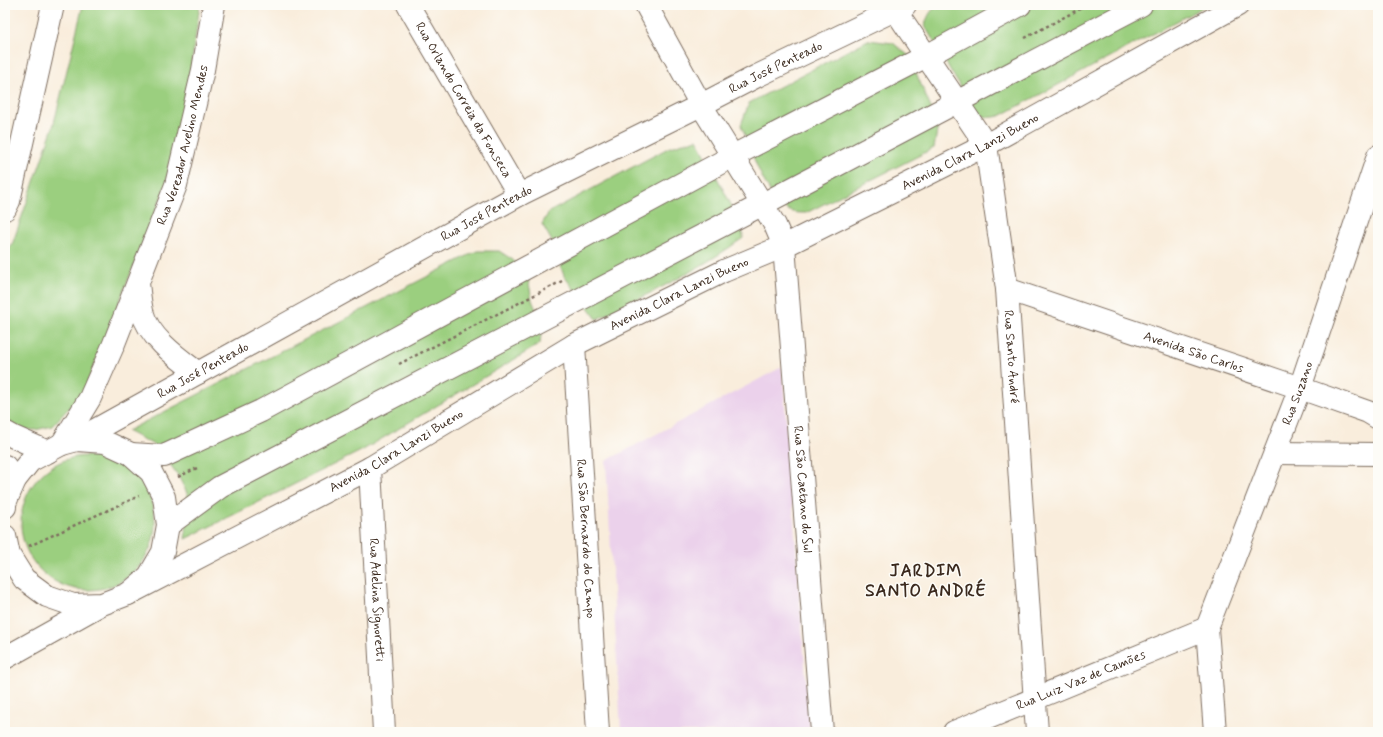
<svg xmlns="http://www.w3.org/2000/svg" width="1383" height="737" font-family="Mynerve,sans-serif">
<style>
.built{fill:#ebd1eb}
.green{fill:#9bcf7f;stroke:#6b7c4e}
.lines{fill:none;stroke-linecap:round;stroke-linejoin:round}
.street-casing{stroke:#7e6e60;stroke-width:24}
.secondary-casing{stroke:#7e6e60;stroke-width:24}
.primary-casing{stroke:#7e6e60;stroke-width:24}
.path{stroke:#7e6e60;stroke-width:2.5;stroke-dasharray:3 3;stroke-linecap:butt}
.street{stroke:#fff;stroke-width:22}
.secondary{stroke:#fff;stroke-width:22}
.primary{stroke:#fff;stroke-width:22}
.labels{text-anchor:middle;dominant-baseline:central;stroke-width:3;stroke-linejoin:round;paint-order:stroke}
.street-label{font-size:13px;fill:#3b2a1e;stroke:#fdfcf7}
.district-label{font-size:17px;font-weight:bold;letter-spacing:1px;fill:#3b2a1e;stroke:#fdfcf7}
</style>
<rect width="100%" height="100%" fill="#fdfcf7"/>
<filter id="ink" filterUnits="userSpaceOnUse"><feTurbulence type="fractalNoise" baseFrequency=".025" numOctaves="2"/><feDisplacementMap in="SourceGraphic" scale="8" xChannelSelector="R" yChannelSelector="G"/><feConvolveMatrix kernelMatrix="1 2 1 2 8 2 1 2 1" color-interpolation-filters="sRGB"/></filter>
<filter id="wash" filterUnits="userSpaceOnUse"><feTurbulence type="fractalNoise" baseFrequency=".012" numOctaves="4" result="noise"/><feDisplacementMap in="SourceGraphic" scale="16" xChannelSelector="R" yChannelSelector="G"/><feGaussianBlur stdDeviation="0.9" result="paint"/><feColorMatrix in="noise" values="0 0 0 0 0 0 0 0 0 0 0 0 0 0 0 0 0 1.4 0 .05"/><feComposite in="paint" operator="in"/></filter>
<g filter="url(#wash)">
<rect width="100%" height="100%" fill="#f9eddc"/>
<path class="built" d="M782,367L810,732H621L606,461Z"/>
<path class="green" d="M83,5H200L191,67L167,182L83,393L52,426L35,430L18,429L5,421V257L13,242L53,127Z
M939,5H1207L1002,115C991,119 983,118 974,111L925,26C927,17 930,10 939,5Z
M868,40L893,43L909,56L938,125L934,148L806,213C801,213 794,213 790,211C764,197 752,151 741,125L749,103Z
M697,139L742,226L743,238C698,271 647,295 597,319L564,276L553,243L542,224L549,212L670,147Z
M477,251H499L513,260L528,278L532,300L542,324L540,344L363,450L185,539L188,515L187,493L177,474L158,447L127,431Z
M21 523a67 67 0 1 1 134 0a67 67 0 1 1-134 0Z"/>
</g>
<g filter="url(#ink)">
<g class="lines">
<defs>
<g id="street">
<path id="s1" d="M408,5L519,195"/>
<path id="s2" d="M646,5L701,105L775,225L784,246L822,732"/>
<path id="s3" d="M892,5L986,145L1007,289L1037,732"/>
<path d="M5,209L9,201L53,5"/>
<path id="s4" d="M1007,289L1300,388L1368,412L1378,418"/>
<path d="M5,432L14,437L48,452"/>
<path d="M1275,453L1378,454"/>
<path d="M131,454L164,456L261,411L733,156L934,52L1020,5"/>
<path d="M5,466L15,480"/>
<path id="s5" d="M370,468L384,732"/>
<path d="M168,525L220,487L763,204L1141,5"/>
<path id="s6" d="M954,732L1207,628"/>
<path id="s7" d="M1215,732L1207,628L1300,388L1378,156"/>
</g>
<g id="secondary">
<path d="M138,283C139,292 140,302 142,311C148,337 178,358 198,373"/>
<path id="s8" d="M574,345L598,732"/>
<path id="s9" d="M62,444L90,398L113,346L176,185L203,70L214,5"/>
<path d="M5,507V503L15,480L30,461L62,444L77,440L105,442L131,454L151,472L164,497L168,525L163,552L149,576L128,594L102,604L73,605L47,596L24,579L9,555L5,536"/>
<path d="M5,658L98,606"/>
</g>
<g id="primary">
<path id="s10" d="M77,440L519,195L701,105L757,76L905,5"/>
<path id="s11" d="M128,594L370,468L574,345L724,271L784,246L986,145L1238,5"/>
</g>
</defs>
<use href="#street" class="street-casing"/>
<use href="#secondary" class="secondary-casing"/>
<use href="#primary" class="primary-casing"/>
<path class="path" d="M1025,38L1087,5
M399,364L562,281
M178,477L197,468
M29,546L139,496"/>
<use href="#street" class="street"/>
<use href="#secondary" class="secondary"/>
<use href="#primary" class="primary"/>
</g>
</g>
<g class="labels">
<g class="street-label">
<text stroke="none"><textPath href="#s10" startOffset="792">Rua José Penteado</textPath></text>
<text stroke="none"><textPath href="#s1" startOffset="110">Rua Orlando Correia da Fonseca</textPath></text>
<text stroke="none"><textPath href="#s9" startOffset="324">Rua Vereador Avelino Mendes</textPath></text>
<text stroke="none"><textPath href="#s11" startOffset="952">Avenida Clara Lanzi Bueno</textPath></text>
<text stroke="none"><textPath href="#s10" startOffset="468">Rua José Penteado</textPath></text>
<text stroke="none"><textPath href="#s11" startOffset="628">Avenida Clara Lanzi Bueno</textPath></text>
<text stroke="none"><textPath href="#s4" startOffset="197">Avenida São Carlos</textPath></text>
<text stroke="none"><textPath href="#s3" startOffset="382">Rua Santo André</textPath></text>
<text stroke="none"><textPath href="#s10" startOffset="144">Rua José Penteado</textPath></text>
<text stroke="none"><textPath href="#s7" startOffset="356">Rua Suzano</textPath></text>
<text stroke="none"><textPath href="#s11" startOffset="304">Avenida Clara Lanzi Bueno</textPath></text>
<text stroke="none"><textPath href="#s2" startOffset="522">Rua São Caetano do Sul</textPath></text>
<text stroke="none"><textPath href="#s8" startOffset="194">Rua São Bernardo do Campo</textPath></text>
<text stroke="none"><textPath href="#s5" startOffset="132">Rua Adelina Signoretti</textPath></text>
<text stroke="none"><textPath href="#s6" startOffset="137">Rua Luiz Vaz de Camões</textPath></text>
</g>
<g class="district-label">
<text x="926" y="571">JARDIM<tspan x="926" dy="20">SANTO ANDRÉ</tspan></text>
</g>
</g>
<rect width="1383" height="737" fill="none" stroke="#fdfcf7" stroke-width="20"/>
</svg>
